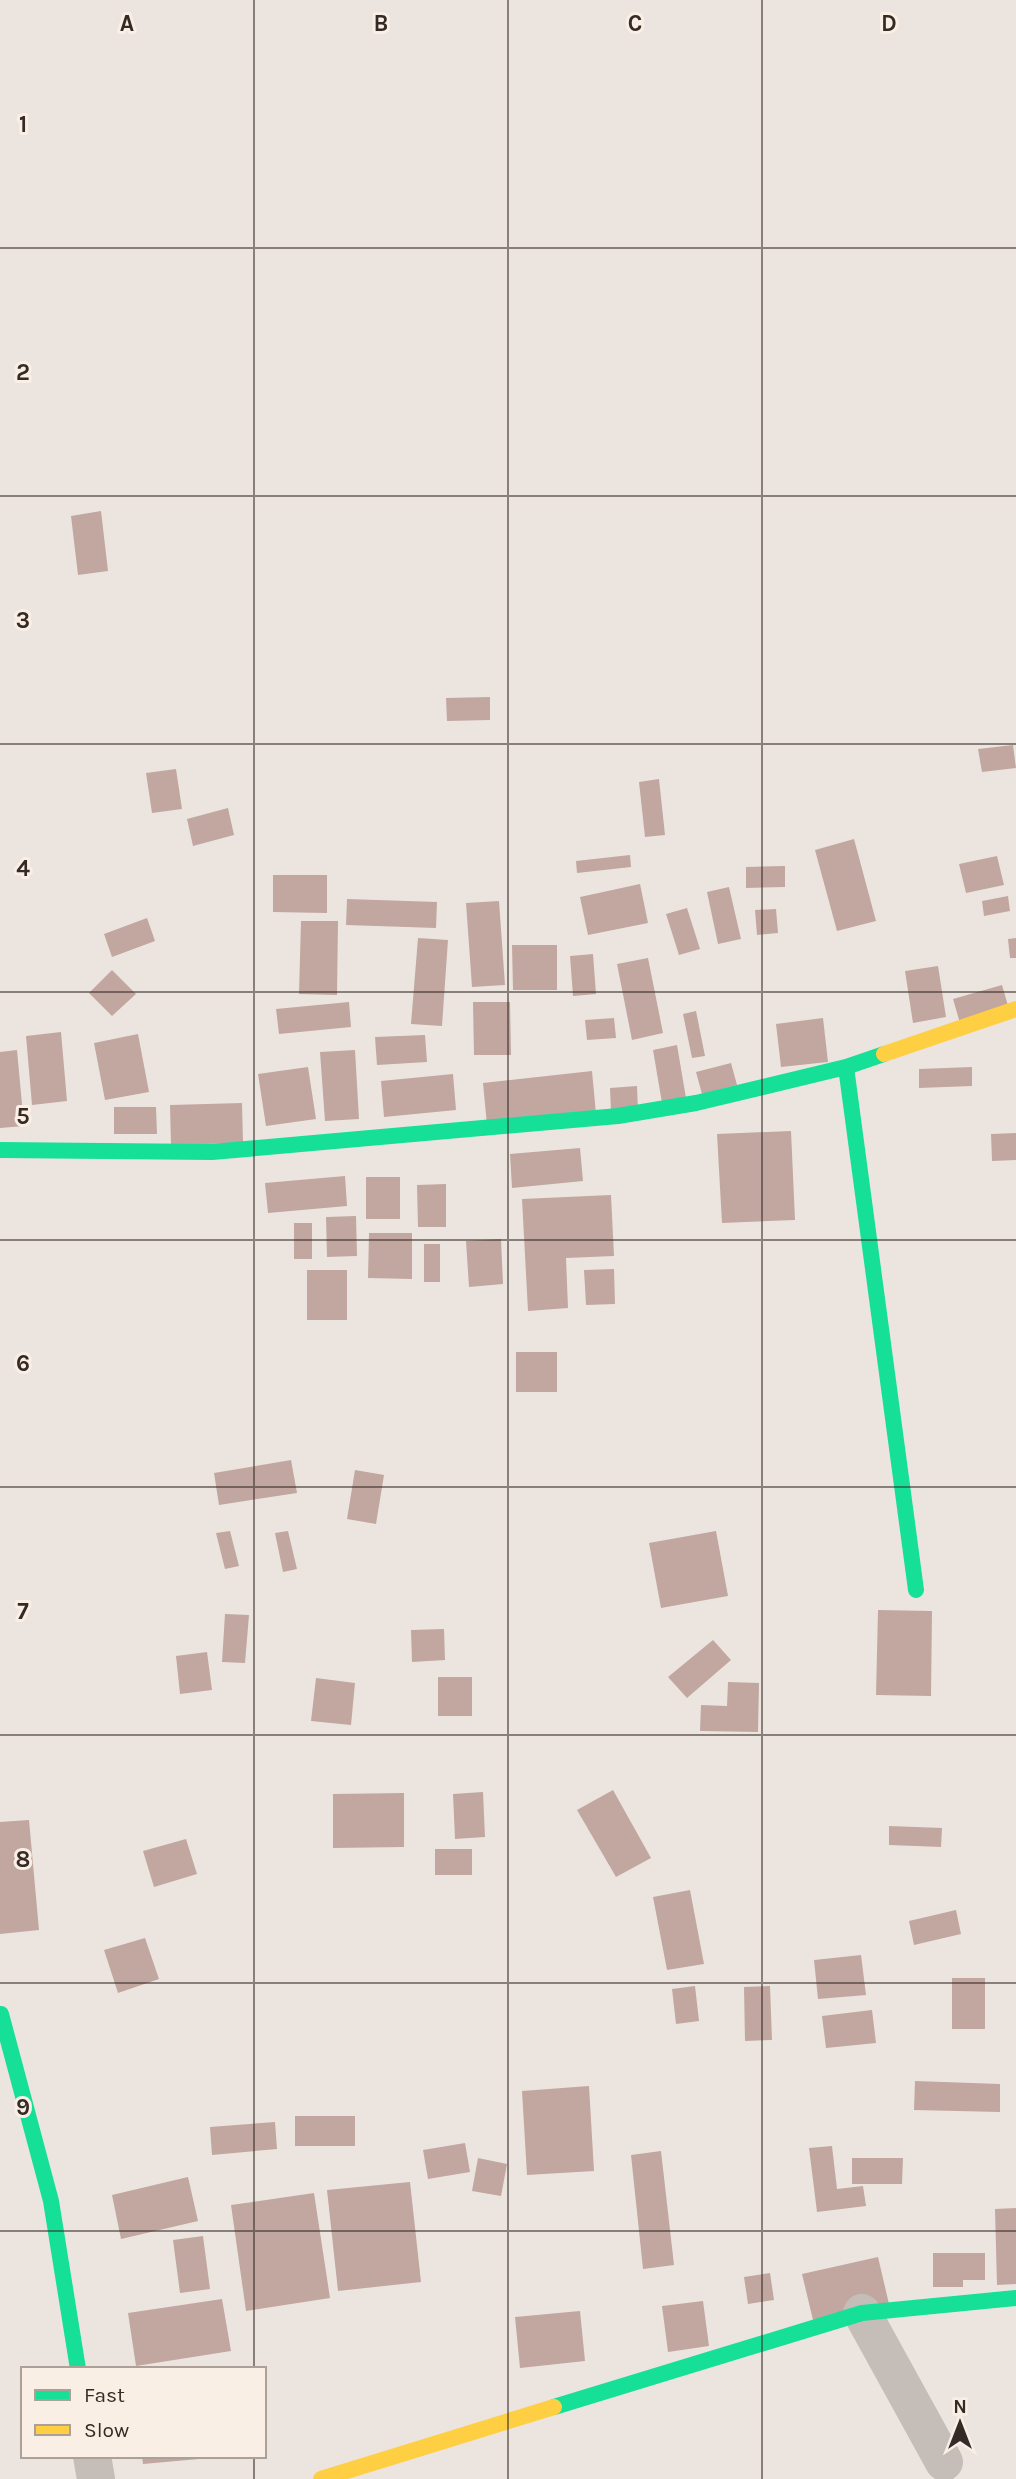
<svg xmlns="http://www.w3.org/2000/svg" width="1016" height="2479" font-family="Karla,sans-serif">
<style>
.building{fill:#c1a7a0}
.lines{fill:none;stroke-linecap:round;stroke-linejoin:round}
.street{stroke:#c5bdb8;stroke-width:38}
.fast{stroke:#16e098;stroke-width:16}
.slow{stroke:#ffcf43;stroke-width:16}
.grid{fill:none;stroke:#362a26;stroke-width:2;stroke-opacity:0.55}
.grid-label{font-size:23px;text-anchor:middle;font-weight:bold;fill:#362a26;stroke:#faefe5;stroke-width:6;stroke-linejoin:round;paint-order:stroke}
</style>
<rect width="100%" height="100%" fill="#ece5df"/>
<path class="building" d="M101,511L108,571L78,575L71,516Z
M490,697V720L447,721L446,698Z
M1013,745L1016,768L982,772L978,749Z
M176,769L182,809L152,813L146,773Z
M659,779L665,835L645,837L639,782Z
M228,808L234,835L193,846L187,819Z
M854,839L876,921L837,931L815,850Z
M630,855L631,867L577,873L576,861Z
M997,856L1004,885L966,893L959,864Z
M785,866V887L746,888V867Z
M273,875H327V913L273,912Z
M640,884L648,923L588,935L580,897Z
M729,887L741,939L718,944L707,892Z
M1008,896L1010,911L984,916L982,901Z
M347,899L437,902L436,928L346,925Z
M499,901L505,985L472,987L466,903Z
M687,908L700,949L679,955L666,914Z
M776,909L778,933L757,935L755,910Z
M147,918L155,941L112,957L104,934Z
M301,921H338L337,995L299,994Z
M418,938L448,940L442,1026L411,1024Z
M1016,938V958H1010L1008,939Z
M512,945H557V990H513Z
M593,954L596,994L573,996L570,956Z
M648,958L663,1033L632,1040L617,964Z
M938,966L946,1017L913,1023L905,971Z
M112,970L136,994L112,1016L89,993Z
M1002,985L1009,1009L960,1023L953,999Z
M349,1002L351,1027L279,1034L276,1009Z
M473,1002H510L511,1055H474Z
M696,1011L705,1056L692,1058L683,1014Z
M614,1018L616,1038L587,1040L585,1020Z
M823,1018L828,1062L781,1067L776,1024Z
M61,1032L67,1101L32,1105L26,1036Z
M138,1034L149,1092L105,1100L94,1043Z
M425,1035L427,1062L377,1065L375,1037Z
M677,1045L686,1098L662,1103L653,1050Z
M17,1050L24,1126L0,1128V1052Z
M355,1050L359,1119L325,1121L320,1052Z
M731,1063L737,1085L702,1094L696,1072Z
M308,1067L316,1119L266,1126L258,1074Z
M972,1067V1086L919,1088V1069Z
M592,1071L596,1114L487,1125L483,1083Z
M453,1074L456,1110L384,1117L381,1081Z
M637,1086L638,1111L611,1112L610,1088Z
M242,1103L243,1143L171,1145L170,1105Z
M114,1107H156L157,1134H114Z
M791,1131L795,1220L722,1223L717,1134Z
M1016,1133V1160L992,1161L991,1134Z
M580,1148L583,1181L512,1188L510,1154Z
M345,1176L347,1206L268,1213L265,1183Z
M366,1177H400V1219H366Z
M446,1184V1227H418L417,1185Z
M611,1195L614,1256L566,1258L568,1308L528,1311L522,1199Z
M356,1216L357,1256L327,1257L326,1217Z
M294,1223H312V1259H294Z
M369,1233H412V1279L368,1278Z
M501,1239L503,1284L469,1287L466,1241Z
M424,1244H440V1282H424Z
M614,1269L615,1304L586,1305L584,1270Z
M307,1270H347V1320H307Z
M516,1352H557V1392H516Z
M291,1460L297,1493L219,1505L214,1473Z
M355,1470L384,1475L376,1524L347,1519Z
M230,1531L239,1566L225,1569L216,1533Z
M288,1531L297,1569L283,1572L275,1533Z
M716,1531L728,1596L661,1608L649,1543Z
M878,1610L932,1611L931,1696L876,1695Z
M225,1614L249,1615L245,1663L222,1662Z
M444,1629L445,1660L412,1662L411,1630Z
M713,1640L731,1660L687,1698L668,1677Z
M207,1652L212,1690L180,1694L176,1656Z
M438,1677H472V1716H438Z
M316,1678L355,1683L351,1725L311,1721Z
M728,1682L759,1683L758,1732L700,1731L701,1705L727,1706Z
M613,1790L651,1858L616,1877L577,1810Z
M483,1792L485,1837L455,1839L453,1794Z
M404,1793V1847L333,1848V1794Z
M29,1820L39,1930L0,1934V1822Z
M889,1826L942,1828L941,1847L889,1845Z
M186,1839L197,1874L154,1887L143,1851Z
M435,1849H472V1875H435Z
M690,1890L704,1964L667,1970L653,1897Z
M956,1910L961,1934L914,1945L909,1921Z
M145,1938L159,1979L118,1993L104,1950Z
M861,1955L866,1995L818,1999L814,1960Z
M952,1978H985V2029H952Z
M695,1986L699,2021L676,2024L672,1989Z
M770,1986L772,2040L745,2041L744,1987Z
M872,2010L876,2043L826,2048L822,2016Z
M915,2081L1000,2084V2112L914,2110Z
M589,2086L594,2171L527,2175L522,2091Z
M295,2116H355V2146H295Z
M275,2122L277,2149L212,2155L210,2127Z
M465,2143L470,2172L428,2179L423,2150Z
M832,2146L837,2189L863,2186L866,2206L817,2212L809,2148Z
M661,2151L674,2265L643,2269L631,2155Z
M478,2158L507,2164L501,2196L472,2191Z
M852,2158H903L902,2184H852Z
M188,2177L198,2221L121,2239L112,2195Z
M410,2182L421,2282L338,2291L327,2190Z
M314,2193L330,2298L246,2311L231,2205Z
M1016,2208V2284L997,2285L995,2209Z
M203,2236L210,2289L180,2293L173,2240Z
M933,2253H985V2280H963V2287H933Z
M878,2257L889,2304L813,2320L802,2274Z
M770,2273L774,2300L748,2304L744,2277Z
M222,2299L231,2351L136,2366L128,2313Z
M703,2301L709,2346L668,2352L662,2306Z
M580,2311L585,2361L520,2368L515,2317Z
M142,2456H210V2458L143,2464Z"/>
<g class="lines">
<path class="street" d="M862,2313L944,2462
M92,2456L96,2479"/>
<path class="fast" d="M846,1067L916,1590
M0,1150L212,1152L618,1116L696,1103L846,1067L884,1054
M1,2014L51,2201L78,2369
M554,2407L862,2313L1016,2298"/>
<path class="slow" d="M884,1054L1016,1009
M321,2479L554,2407"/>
</g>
<path class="grid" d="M254,0V2369M508,0V2479M762,0V2479M0,248H1016M0,496H1016M0,744H1016M0,992H1016M0,1240H1016M0,1487H1016M0,1735H1016M0,1983H1016M0,2231H1016M254,2456V2479"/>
<g class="grid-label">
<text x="127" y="31">A</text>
<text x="381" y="31">B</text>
<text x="635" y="31">C</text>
<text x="889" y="31">D</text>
<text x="23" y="132">1</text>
<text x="23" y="380">2</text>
<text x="23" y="628">3</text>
<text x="23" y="876">4</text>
<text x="23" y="1124">5</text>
<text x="23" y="1371">6</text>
<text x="23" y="1619">7</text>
<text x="23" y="1867">8</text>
<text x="23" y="2115">9</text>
</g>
<rect x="21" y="2367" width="245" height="91" fill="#faefe5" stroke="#aca099" stroke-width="2"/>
<rect x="35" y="2390" width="35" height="10" fill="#16e098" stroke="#aca099" stroke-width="2"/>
<text x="84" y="2402" font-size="21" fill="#362a26">Fast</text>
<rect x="35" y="2425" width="35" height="10" fill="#ffcf43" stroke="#aca099" stroke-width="2"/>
<text x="84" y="2437" font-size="21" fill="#362a26">Slow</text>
<g transform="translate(960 2423)" stroke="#faefe5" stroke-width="5" paint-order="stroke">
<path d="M0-5L12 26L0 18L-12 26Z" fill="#362a26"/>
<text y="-10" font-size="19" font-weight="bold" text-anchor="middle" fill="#362a26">N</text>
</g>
</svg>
